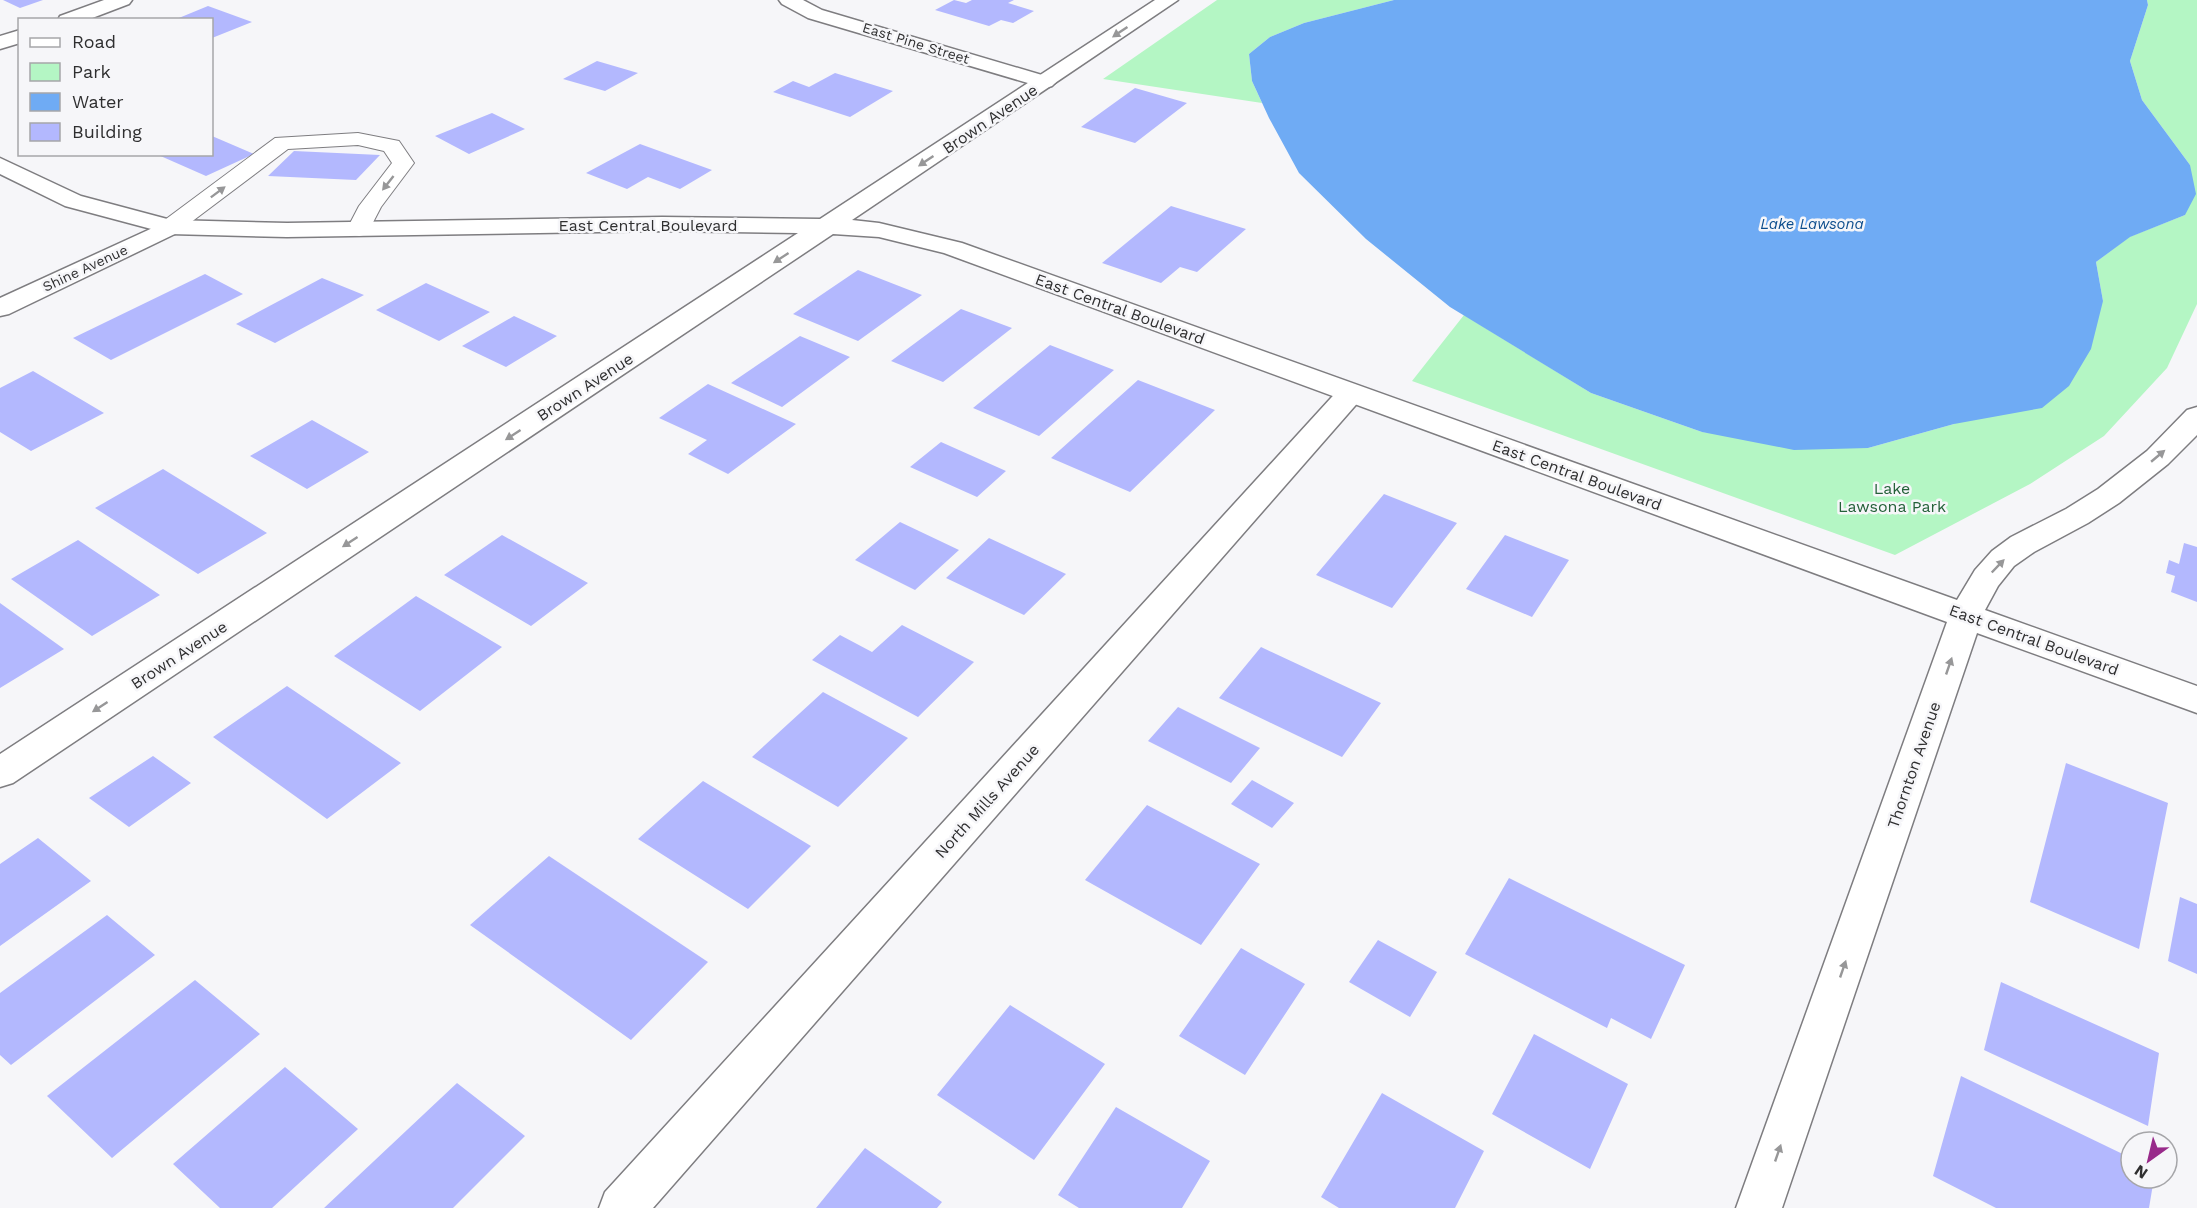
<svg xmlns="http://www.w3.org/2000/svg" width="2197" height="1208" font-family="'Work Sans',sans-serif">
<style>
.green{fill:#b4f6c4}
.water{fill:#6fabf4}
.building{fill:#b3b8fe}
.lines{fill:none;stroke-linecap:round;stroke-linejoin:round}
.service-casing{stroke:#7e7d80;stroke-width:2}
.minor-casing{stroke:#7e7d80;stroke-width:3}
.tertiary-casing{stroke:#7e7d80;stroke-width:3}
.service{fill:#fff;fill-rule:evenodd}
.minor{fill:#fff;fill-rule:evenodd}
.tertiary{fill:#fff;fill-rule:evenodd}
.oneway{fill:#979798}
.labels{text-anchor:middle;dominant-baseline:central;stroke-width:5;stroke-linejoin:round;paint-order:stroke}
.far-street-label{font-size:14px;fill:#2f2f30;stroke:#f6f6f9}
.far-water-label{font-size:15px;font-style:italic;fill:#0b4c8c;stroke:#f6f6f9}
.street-label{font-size:16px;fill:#2f2f30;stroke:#f6f6f9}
.park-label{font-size:16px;fill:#246139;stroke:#f6f6f9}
</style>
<rect width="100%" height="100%" fill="#f6f6f9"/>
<path class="green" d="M1217,0H1394L1304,23L1270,37L1249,54L1252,81L1262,103L1103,79Z
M2147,0H2197V304L2167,368L2104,436L2030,484L1895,555L1412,381L1464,315L1591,393L1702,432L1868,448L1954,424L2103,301L2096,262L2129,237L2185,215L2190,165L2142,100L2130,61L2148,5Z"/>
<path class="water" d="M1394,0H2147L2148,5L2130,61L2142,100L2190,165L2196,194L2185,215L2130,237L2096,262L2103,301L2091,349L2069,386L2042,408L1954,424L1868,448L1794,450L1702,432L1591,393L1450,307L1366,239L1299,173L1269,118L1252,81L1249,54L1270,37L1304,23Z"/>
<path class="building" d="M3,0H43L20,8Z
M954,0L966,3L972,0H1014L1008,3L1034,11L1013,23L1001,20L989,26L935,10Z
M208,6L252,22L212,38V20H174Z
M597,61L638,73L605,91L563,79Z
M835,73L893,91L850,117L773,92L793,81L809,87Z
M1135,88L1187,103L1135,143L1081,127Z
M492,113L525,129L469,154L435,136Z
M212,136L254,154L206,176L156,154H212Z
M640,144L712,170L680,189L648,177L627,189L586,173Z
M294,151L380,155L356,180L268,176Z
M1171,206L1246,229L1197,272L1180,267L1161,283L1102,263Z
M858,270L922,295L858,341L793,314Z
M205,274L243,294L111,360L73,338Z
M322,278L364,295L275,343L236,324Z
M426,283L490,312L439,341L376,310Z
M961,309L1012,328L943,382L891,361Z
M514,316L557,336L506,367L462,346Z
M800,336L850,357L782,407L731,383Z
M1050,345L1114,370L1039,436L973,408Z
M33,371L104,413L31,451L0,432V388Z
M1138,380L1215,410L1130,492L1051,458Z
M708,384L796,424L728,474L688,454L707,440L659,418Z
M312,420L369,452L307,489L250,456Z
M941,442L1006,471L977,497L910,467Z
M163,469L267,533L198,574L95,508Z
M1384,494L1457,523L1392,608L1316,575Z
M900,522L959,550L915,590L855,560Z
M502,535L588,583L531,626L444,575Z
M1505,535L1569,560L1532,617L1466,589Z
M989,538L1066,574L1024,615L946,578Z
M78,540L160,595L92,636L11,579Z
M2184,543L2197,547V602L2171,592L2175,576L2166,573L2169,560L2179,564Z
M416,596L502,647L420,711L334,656Z
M0,603L64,649L0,688Z
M902,625L974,662L918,717L812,660L840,635L872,652Z
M1261,647L1381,703L1342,757L1219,698Z
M287,686L401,763L327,819L213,737Z
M823,692L908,738L838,807L752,757Z
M1178,707L1260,748L1231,783L1148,741Z
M153,756L191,783L129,827L89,798Z
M2066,763L2168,803L2139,949L2030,902Z
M1252,780L1294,803L1272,828L1231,804Z
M703,781L811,846L748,909L638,839Z
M1147,805L1260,864L1201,945L1085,880Z
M38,838L91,881L0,946V864Z
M549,856L708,962L631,1040L470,925Z
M1509,878L1685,965L1651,1039L1611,1018L1607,1028L1465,954Z
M2180,897L2197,904V974L2168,961Z
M107,915L155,955L11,1065L0,1055V993Z
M1378,940L1437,972L1410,1017L1349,982Z
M1241,948L1305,984L1245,1075L1179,1036Z
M195,980L260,1034L112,1158L47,1096Z
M2001,982L2159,1053L2148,1126L1984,1050Z
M1010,1005L1105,1064L1034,1160L937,1095Z
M1534,1034L1628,1084L1590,1169L1492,1114Z
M285,1067L358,1129L272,1208H220L173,1164Z
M1961,1076L2131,1158V1178H2154L2149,1208H1996L1933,1176Z
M457,1083L525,1136L453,1208H324Z
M1382,1093L1484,1151L1455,1208H1339L1321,1197Z
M1116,1107L1210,1161L1182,1208H1079L1058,1195Z
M865,1148L942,1202L937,1208H816Z"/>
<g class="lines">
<defs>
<path id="service" d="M358,133L399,141L414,163L381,207L367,234L359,236L351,234L347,229L359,206L392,163L384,151L358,145L288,149L178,232L170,234L162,232L158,227L162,222L275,138Z"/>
<path id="minor" d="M104,0H132L129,4L87,20H58L60,16Z
M779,0H803L822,10L1052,78L1056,82L1052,86L1045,88L1038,86L808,18L782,4Z
M20,30V43L0,49V36Z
M170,220L179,222L182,227L179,232L9,314L0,316V298Z
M1351,385L1361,387L1365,393L1361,399L653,1208H599L605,1192L1341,387Z"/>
<path id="tertiary" d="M1155,0H1178L852,220L879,223L962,243L1957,600L1975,570L1992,551L2011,537L2066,509L2098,489L2147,451L2187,410L2197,407V435L2168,464L2119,503L2088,523L2034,552L2014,566L1998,586L1985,610L2197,686V713L1977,633L1782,1208H1736L1947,622L944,253L879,237L833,234L13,783L0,787V754L798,233L662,231L287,237L170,234L65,206L0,174V158L81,196L171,220L287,223L662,217L820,219Z"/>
</defs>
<use href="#service" class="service-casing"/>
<use href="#minor" class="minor-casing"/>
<use href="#tertiary" class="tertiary-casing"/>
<use href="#service" class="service"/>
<use href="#minor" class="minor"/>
<use href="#tertiary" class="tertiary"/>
</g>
<defs><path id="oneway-solid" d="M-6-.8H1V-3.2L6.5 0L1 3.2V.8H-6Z" transform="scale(1.5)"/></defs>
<g class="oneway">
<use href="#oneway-solid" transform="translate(1120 32) rotate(146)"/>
<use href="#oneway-solid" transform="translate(926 161) rotate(146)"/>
<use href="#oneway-solid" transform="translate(388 183) rotate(128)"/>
<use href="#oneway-solid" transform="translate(218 192) rotate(-37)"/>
<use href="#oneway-solid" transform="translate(781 258) rotate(147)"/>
<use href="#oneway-solid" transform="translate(513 435) rotate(147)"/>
<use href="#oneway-solid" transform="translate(2158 456) rotate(-40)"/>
<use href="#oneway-solid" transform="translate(350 542) rotate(147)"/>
<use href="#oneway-solid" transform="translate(1998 566) rotate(-46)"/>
<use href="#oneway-solid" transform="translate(1949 666) rotate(-71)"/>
<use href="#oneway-solid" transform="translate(100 707) rotate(147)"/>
<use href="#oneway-solid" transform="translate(1843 969) rotate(-71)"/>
<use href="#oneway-solid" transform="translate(1778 1153) rotate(-71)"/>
</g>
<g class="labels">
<g class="far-street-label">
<text transform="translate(916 43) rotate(17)">East Pine Street</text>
<text transform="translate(85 268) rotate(-25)">Shine Avenue</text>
</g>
<g class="far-water-label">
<text x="1812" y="224">Lake Lawsona</text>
</g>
<g class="street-label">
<text transform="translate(990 119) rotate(-34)">Brown Avenue</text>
<text x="648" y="225">East Central Boulevard</text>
<text transform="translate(1120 309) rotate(20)">East Central Boulevard</text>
<text transform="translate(585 387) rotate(-33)">Brown Avenue</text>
<text transform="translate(1577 475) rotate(20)">East Central Boulevard</text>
<text transform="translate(2034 640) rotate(20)">East Central Boulevard</text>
<text transform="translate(179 655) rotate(-33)">Brown Avenue</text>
<text transform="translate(1914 765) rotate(-71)">Thornton Avenue</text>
<text transform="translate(987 801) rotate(-48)">North Mills Avenue</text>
</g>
<g class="park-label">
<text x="1892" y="488">Lake<tspan x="1892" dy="18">Lawsona Park</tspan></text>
</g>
</g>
<rect x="18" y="18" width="195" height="138" fill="#f6f6f9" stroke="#a6a6a9" stroke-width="1.5"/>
<rect x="30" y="38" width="30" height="9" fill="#ffffff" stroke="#a6a6a9" stroke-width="1.5"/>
<text x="72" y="48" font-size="18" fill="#2f2f30">Road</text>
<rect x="30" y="63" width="30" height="18" fill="#b4f6c4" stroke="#a6a6a9" stroke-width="1.5"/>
<text x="72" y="78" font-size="18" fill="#2f2f30">Park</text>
<rect x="30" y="93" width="30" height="18" fill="#6fabf4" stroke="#a6a6a9" stroke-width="1.5"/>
<text x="72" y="108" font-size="18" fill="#2f2f30">Water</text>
<rect x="30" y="123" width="30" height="18" fill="#b3b8fe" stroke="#a6a6a9" stroke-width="1.5"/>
<text x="72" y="138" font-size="18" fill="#2f2f30">Building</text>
<g transform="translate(2149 1160) rotate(214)"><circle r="28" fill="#f6f6f9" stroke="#a6a6a9" stroke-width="1.5"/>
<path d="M0-4.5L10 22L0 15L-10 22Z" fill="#982a8a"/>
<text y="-9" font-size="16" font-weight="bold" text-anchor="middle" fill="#2f2f30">N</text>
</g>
</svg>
